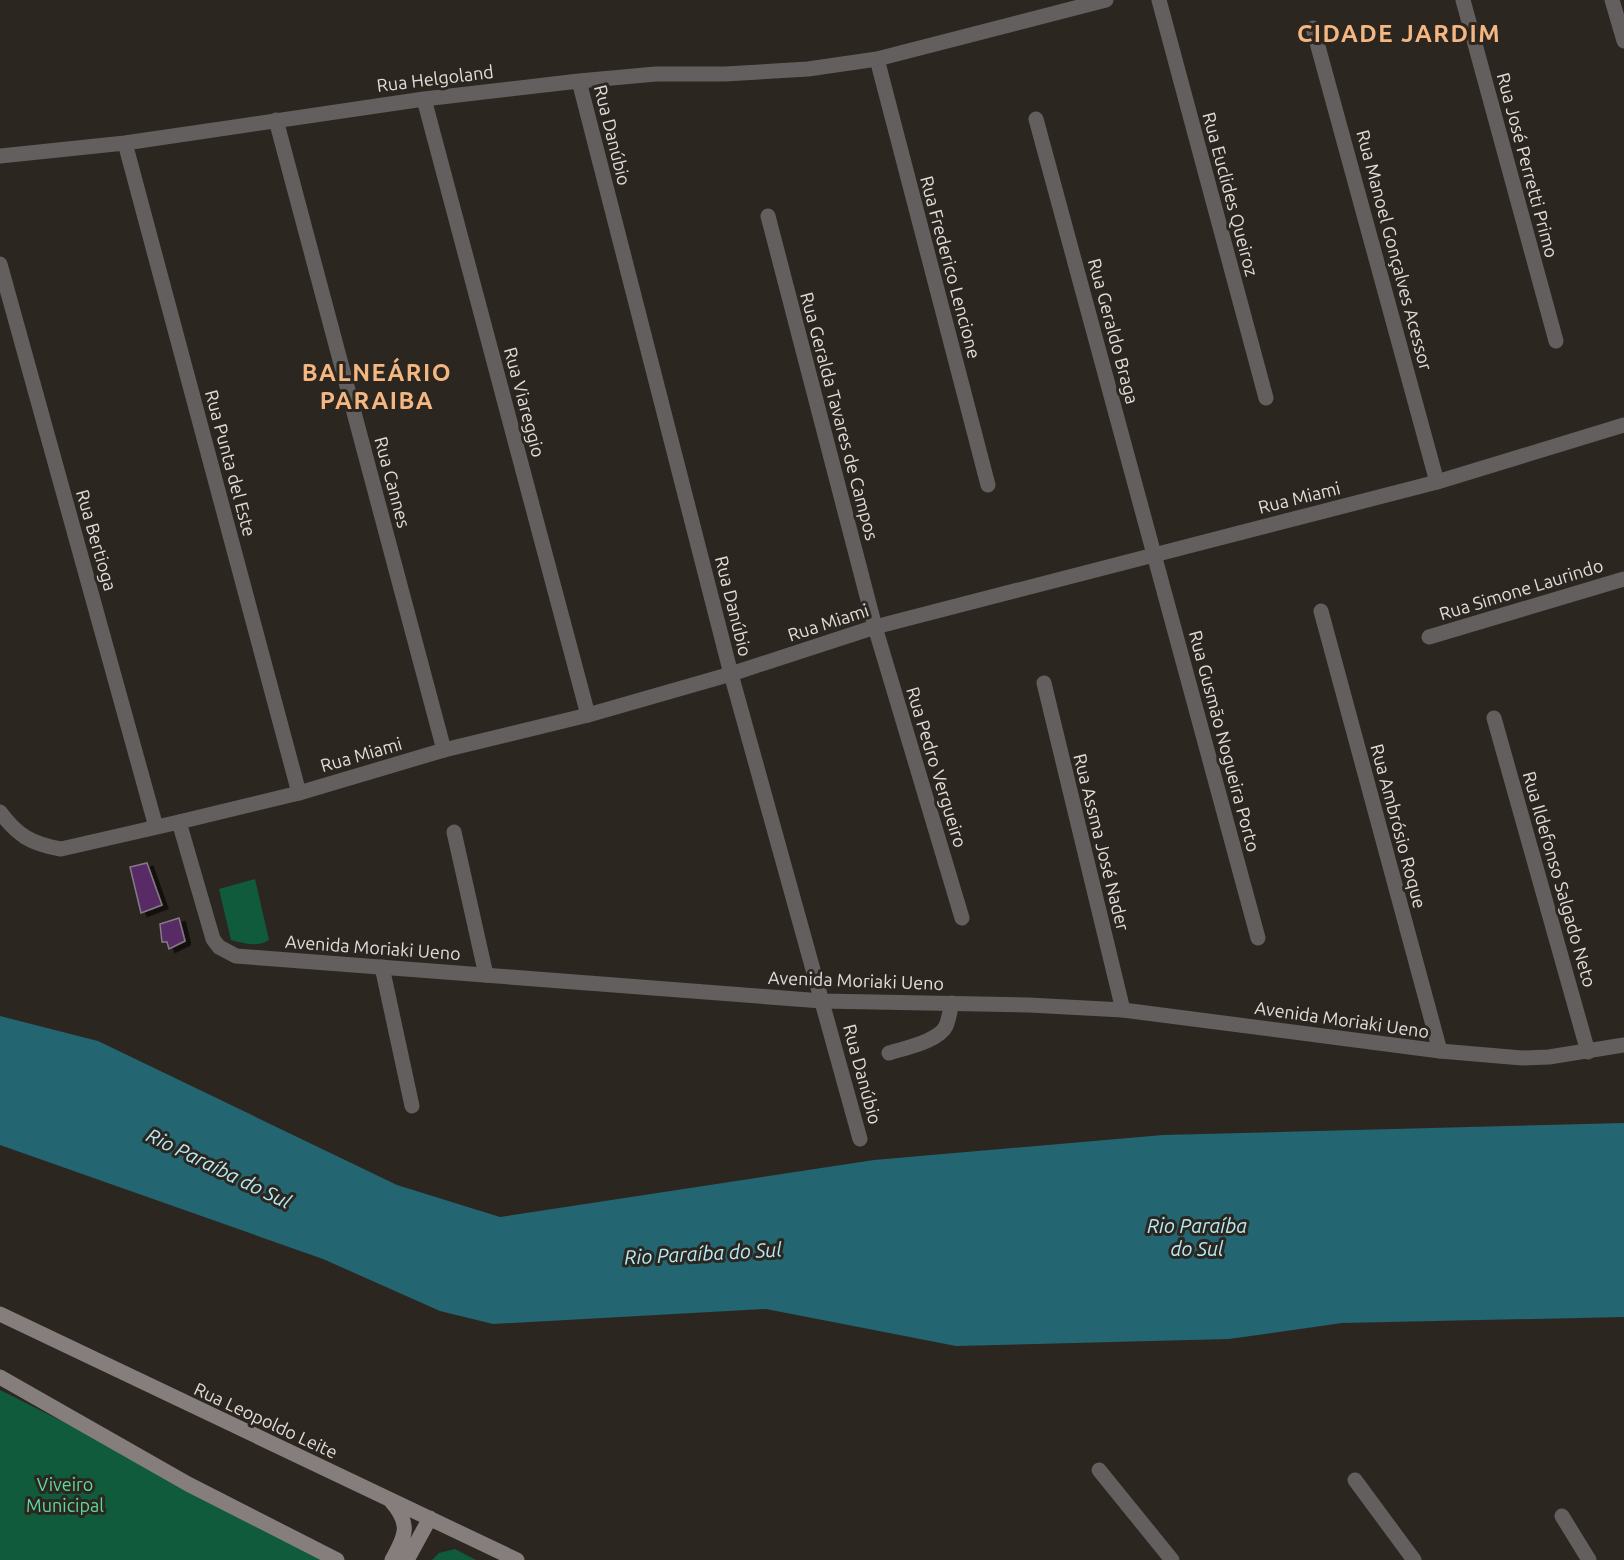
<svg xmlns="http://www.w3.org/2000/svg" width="1624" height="1560" font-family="Ubuntu,sans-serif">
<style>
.green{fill:#105b3b}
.water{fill:#236570}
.building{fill:#592966;stroke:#827d84;stroke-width:1.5;filter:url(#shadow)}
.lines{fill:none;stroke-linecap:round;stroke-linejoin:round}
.minor{stroke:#635f5e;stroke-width:15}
.tertiary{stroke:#635f5e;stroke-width:15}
.secondary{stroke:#857e7d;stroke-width:15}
.labels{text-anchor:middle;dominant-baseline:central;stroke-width:6;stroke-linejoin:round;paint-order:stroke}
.street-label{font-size:18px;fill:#e2ddda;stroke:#2c2621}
.park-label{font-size:18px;fill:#5eda9d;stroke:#2c2621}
.water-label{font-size:20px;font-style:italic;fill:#b5ebf5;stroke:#2c2621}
.district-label{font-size:24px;font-weight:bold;letter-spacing:1.5px;fill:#f5b781;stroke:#2c2621}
</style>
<defs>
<filter id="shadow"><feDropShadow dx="6" dy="3.5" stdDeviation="0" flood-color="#0009"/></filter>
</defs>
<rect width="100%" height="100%" fill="#2c2621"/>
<path class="green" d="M255,879L269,940C257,948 244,943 231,940L219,889Z
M0,1390L219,1500L324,1560H0Z
M455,1549L476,1560H432L439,1553Z"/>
<path class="water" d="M0,1016L98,1041L397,1185L500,1217L874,1160L1163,1135L1624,1123V1317L1342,1323L1229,1339L956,1346L766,1309L493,1324L440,1311L323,1259L0,1145Z"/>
<path class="building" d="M147,863L162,905L141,913L130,867Z
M179,918L185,941L169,949L167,942H162L160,924Z"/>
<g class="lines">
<path class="minor" d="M1159,0L1266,398
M1463,0L1556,341
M1313,28L1437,482
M877,59L988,485
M579,81L731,674L860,1139
M424,99L588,715
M1036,119L1258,938
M276,120L444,750
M125,143L299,793
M0,156L125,143L424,99L579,81L656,74H725L808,69L877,59L1106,0
M768,216L875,627L962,918
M0,264L156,827
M1321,611L1440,1051
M1429,637L1624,579
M1044,683L1123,1010
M1494,718L1588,1052
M0,812C17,835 31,844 61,849L179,822
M454,832L486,975
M382,967L412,1106
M889,1053C905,1048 939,1041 946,1026C949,1019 950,1010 952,1003
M1099,1470L1172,1560
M1355,1480L1414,1560
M1562,1516L1589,1560"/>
<path class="tertiary" d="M1612,0L1624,41
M1624,425L1437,482L875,627L731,674L588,715L444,750L299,793L179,822L213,939L219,947L236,956L822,1001L1029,1005L1123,1010L1440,1051L1522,1058L1549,1057L1624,1045"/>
<path class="secondary" d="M0,1314L517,1560
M0,1377L188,1484L337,1560
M391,1501C411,1524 406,1535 392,1560
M407,1560L430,1518"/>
</g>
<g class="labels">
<g class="street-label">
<text transform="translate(435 78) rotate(-7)">Rua Helgoland</text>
<text transform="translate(613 135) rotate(76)">Rua Danúbio</text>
<text transform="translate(1528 165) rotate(75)">Rua José Perretti Primo</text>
<text transform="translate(1231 194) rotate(75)">Rua Euclides Queiroz</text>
<text transform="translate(1395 250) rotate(75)">Rua Manoel Gonçalves Acessor</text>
<text transform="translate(951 267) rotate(75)">Rua Frederico Lencione</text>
<text transform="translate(1114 331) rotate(75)">Rua Geraldo Braga</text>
<text transform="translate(525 402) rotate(75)">Rua Viareggio</text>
<text transform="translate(840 416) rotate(75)">Rua Geralda Tavares de Campos</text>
<text transform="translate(231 463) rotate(75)">Rua Punta del Este</text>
<text transform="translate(393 482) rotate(75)">Rua Cannes</text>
<text transform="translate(1299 497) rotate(-14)">Rua Miami</text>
<text transform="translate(97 540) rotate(74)">Rua Bertioga</text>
<text transform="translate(1521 589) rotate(-17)">Rua Simone Laurindo</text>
<text transform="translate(734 606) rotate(76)">Rua Danúbio</text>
<text transform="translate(828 622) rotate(-18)">Rua Miami</text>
<text transform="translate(1225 741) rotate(75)">Rua Gusmão Nogueira Porto</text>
<text transform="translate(361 754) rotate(-16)">Rua Miami</text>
<text transform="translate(937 767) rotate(73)">Rua Pedro Vergueiro</text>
<text transform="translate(1399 826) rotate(75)">Rua Ambrósio Roque</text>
<text transform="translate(1102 842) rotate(76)">Rua Assma José Nader</text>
<text transform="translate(1560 879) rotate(74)">Rua Ildefonso Salgado Neto</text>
<text transform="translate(373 947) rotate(4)">Avenida Moriaki Ueno</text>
<text transform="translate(856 980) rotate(2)">Avenida Moriaki Ueno</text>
<text transform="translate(1342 1019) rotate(8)">Avenida Moriaki Ueno</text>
<text transform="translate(863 1074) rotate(75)">Rua Danúbio</text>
<text transform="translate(266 1420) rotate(25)">Rua Leopoldo Leite</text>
</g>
<g class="park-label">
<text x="65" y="1484">Viveiro<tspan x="65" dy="21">Municipal</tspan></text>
</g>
<g class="water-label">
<text transform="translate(219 1168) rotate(26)">Rio Paraíba do Sul</text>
<text x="1197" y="1225">Rio Paraíba<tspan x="1197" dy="23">do Sul</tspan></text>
<text transform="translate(703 1253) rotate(-3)">Rio Paraíba do Sul</text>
</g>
<g class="district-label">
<text x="1399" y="33">CIDADE JARDIM</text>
<text x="377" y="372">BALNEÁRIO<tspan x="377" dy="28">PARAIBA</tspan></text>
</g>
</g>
</svg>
